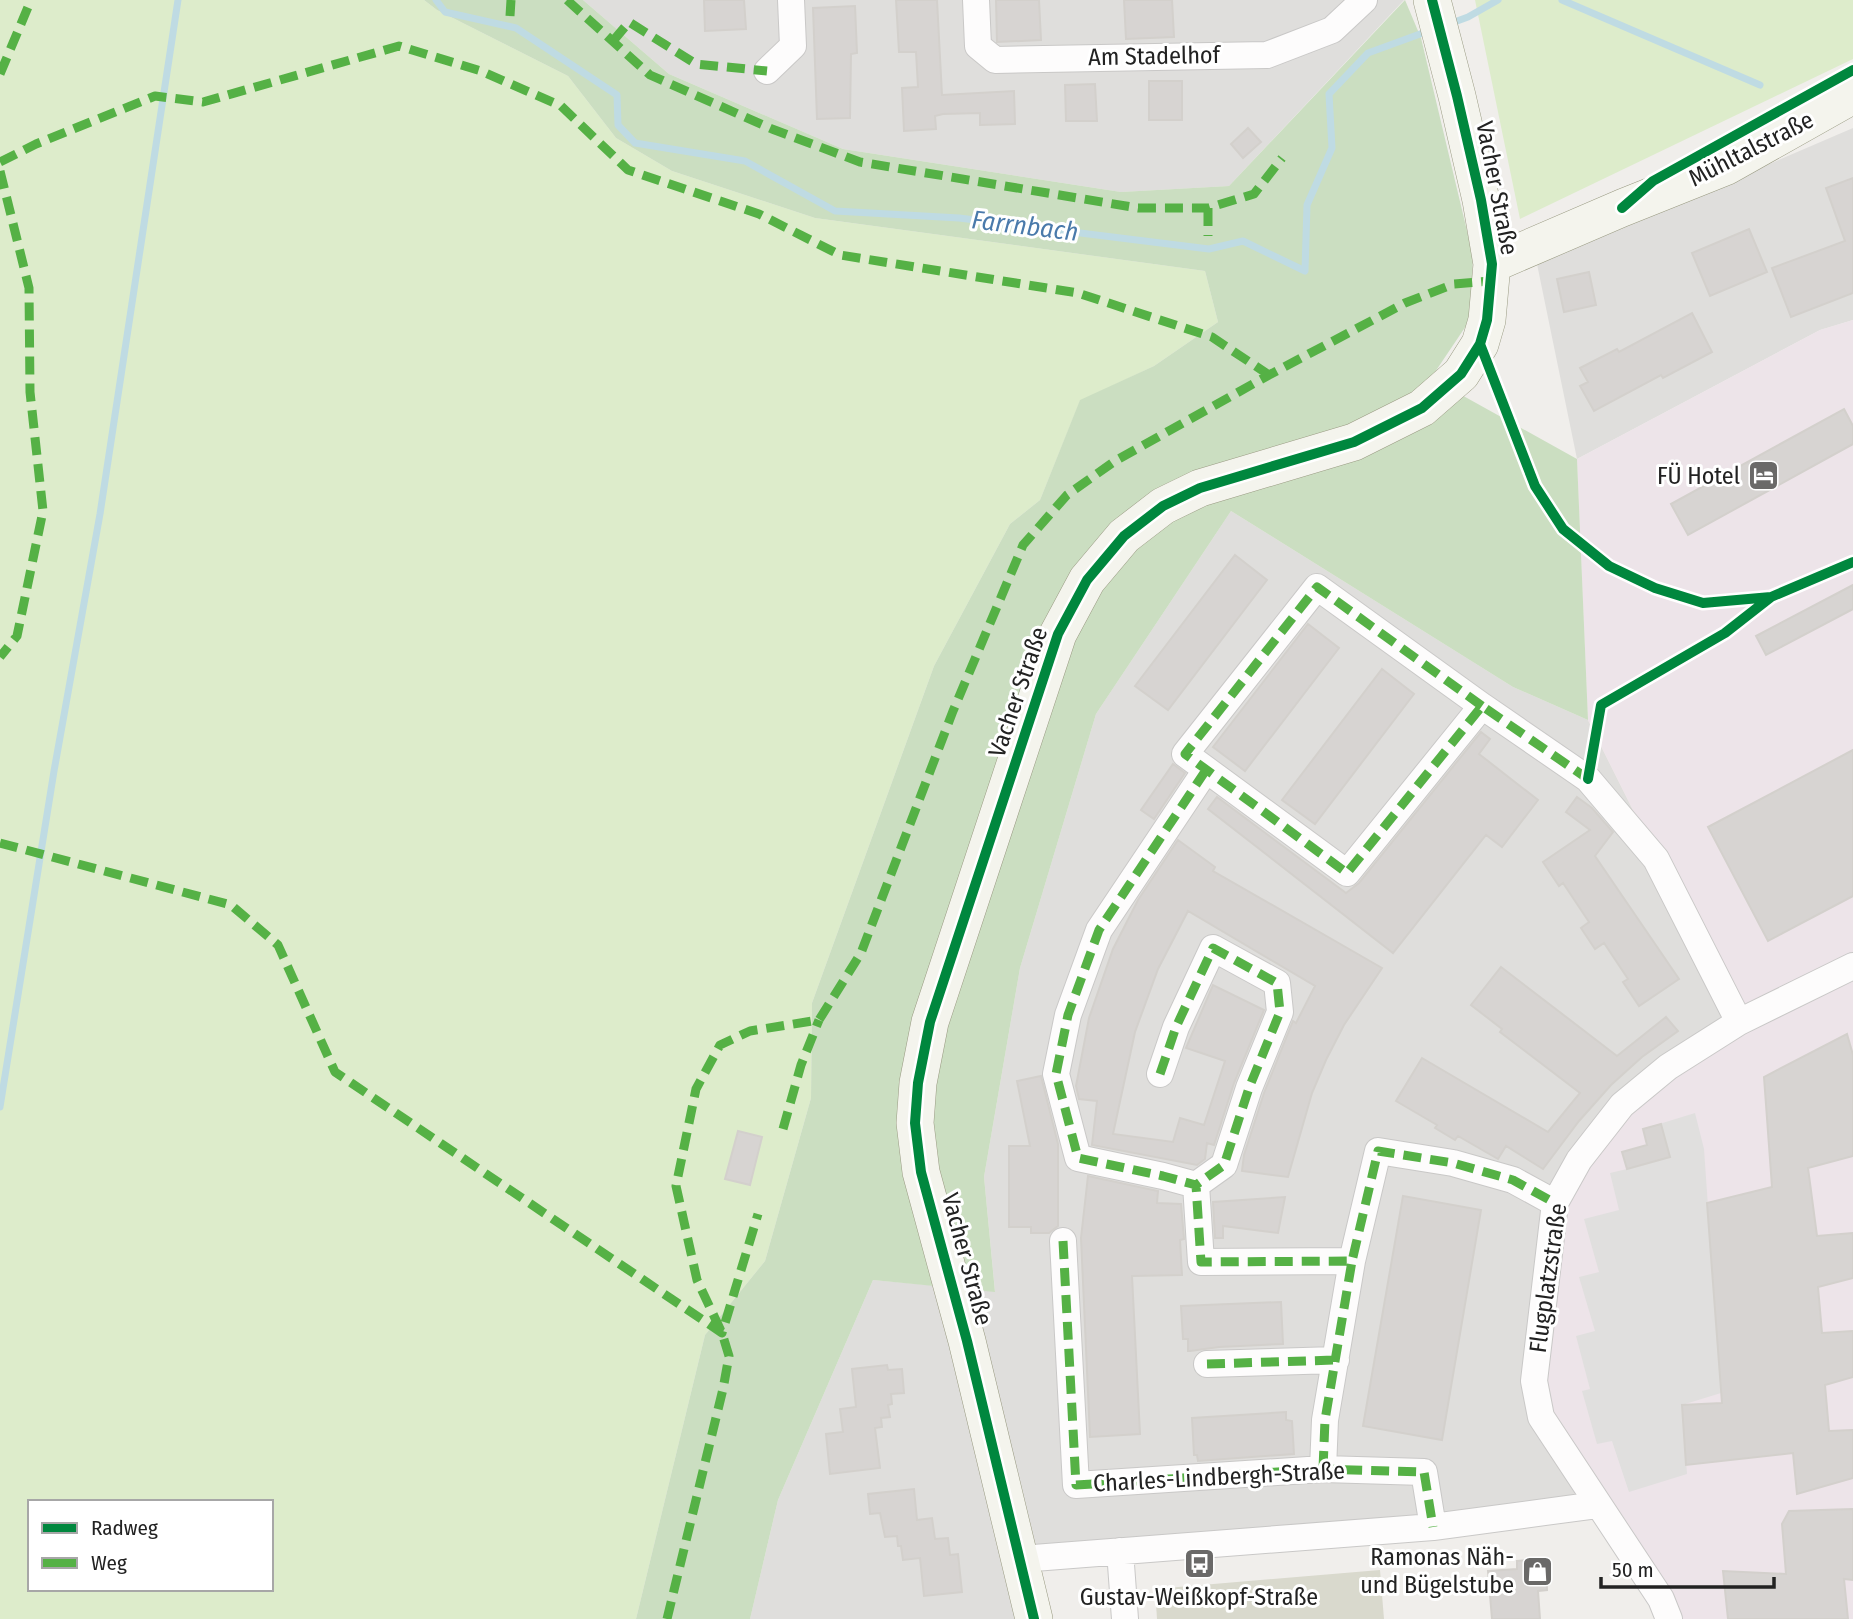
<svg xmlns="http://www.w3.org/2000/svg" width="1853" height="1619" font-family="'Fira Sans Condensed',sans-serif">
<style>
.residential{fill:#dfdedc}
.industrial{fill:#ede4e9}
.construction{fill:#d9d9cd}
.grass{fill:#ddeccb;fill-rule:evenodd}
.forest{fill:#cbdec1}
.parking{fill:#e0dfde}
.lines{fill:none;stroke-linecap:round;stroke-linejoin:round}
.stream{stroke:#bfdbe3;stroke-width:7}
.building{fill:#d7d4d2;stroke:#d3d0cc;stroke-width:2}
.street-casing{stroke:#c9c8c7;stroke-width:28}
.secondary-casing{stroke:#999a82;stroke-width:38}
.street{stroke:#fdfcfc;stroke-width:26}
.secondary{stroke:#f4f4ed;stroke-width:37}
.quiet{stroke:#55b145;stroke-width:9;stroke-dasharray:18 9;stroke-linecap:butt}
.cycleway-casing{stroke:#fff;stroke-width:15}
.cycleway{stroke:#00873e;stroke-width:10}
.labels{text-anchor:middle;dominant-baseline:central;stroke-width:6;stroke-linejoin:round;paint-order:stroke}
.street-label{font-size:24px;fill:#222;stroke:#fff}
.poi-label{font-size:24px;fill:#222;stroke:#fff;text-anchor:end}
.water-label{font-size:26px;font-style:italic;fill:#4a7aab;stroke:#fff}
</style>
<rect width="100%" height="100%" fill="#f0eeeb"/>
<path class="residential" d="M583,0H1404L1229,186L1121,192L843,149L669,74Z
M1853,128V320L1820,330L1577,459L1537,264Z
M1231,511L1513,687L1588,720L1739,1022L1597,1505L1022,1559V1619H750L778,1500L873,1280L995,1291L984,1177L1020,968L1096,714Z"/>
<path class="industrial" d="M1853,320V1619H1669L1541,1417L1555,1203L1622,1105L1739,1022L1588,720L1577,459L1820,330Z"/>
<path class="construction" d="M1380,1570L1384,1619H1157L1155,1589Z"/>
<path class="grass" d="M0,0H424L437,10L568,76L616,138L672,171L815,218L1205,271L1218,322L1154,366L1080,401L1040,500L1010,524L934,666L812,1003L811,1098L765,1261L705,1335L636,1619H0ZM30,1502H271V1589H30Z
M1475,0H1853V59L1520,219Z"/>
<path class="forest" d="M424,0H583L669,74L843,149L1121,192L1229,186L1405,0L1421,38L1473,256L1470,320L1431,378L1577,459L1588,720L1513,687L1231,511L1096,714L1020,968L984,1177L995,1292L873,1280L778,1500L750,1619H636L705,1335L765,1261L811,1098L812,1003L934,666L1010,524L1040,500L1080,400L1154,366L1218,322L1205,271L815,218L672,171L616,138L568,76L437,10Z"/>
<path class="parking" d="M1695,1113L1704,1149L1721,1393L1682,1405L1687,1474L1629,1492L1612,1441L1597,1444L1582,1391L1590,1389L1576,1336L1595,1331L1579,1277L1599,1272L1584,1219L1619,1210L1610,1173L1627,1169L1647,1145L1643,1129Z"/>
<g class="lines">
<path class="stream" d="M436,0L445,12L516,28L617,95L618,125L635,143L745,161L835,211L959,218L1209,249L1243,241L1305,271L1307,205L1332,148L1329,94L1368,53L1431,30
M1562,0L1760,85
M1449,24L1468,17L1498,0
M0,1107L54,771L100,514L178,0"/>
</g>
<path class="building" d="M704,0H744L746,29L705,31Z
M896,0H937L942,95L1014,91L1015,124L980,125V113L943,114L935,116L936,129L904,131L902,88L918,87L916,52H899Z
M996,0H1039L1041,40L997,42Z
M1124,0H1172L1174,37L1126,39Z
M855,6L857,53L851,54L850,118L817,119L813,8Z
M1149,81H1182V120H1149Z
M1095,84L1097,121H1066L1065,85Z
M1248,128L1261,142L1243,158L1231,144Z
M1853,178V293L1791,317L1772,268L1845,241L1826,188Z
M1749,229L1767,272L1710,296L1692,253Z
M1589,272L1596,305L1564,312L1557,279Z
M1692,313L1712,352L1663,378L1661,375L1594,411L1580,386L1588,382L1580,368L1617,349L1619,352Z
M1844,409L1853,426V444L1688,535L1671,504Z
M1235,555L1267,580L1168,710L1135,686Z
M1853,585V609L1766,655L1756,636Z
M1308,624L1339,648L1245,771L1213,747Z
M1382,669L1414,694L1315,824L1282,800Z
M1481,732L1490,739L1479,754L1538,800L1502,847L1486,835L1393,953L1208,809L1217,797L1346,893L1359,883Z
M1853,750V896L1768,941L1708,827Z
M1173,764L1185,773L1154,819L1141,810Z
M1577,797L1592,808L1613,832L1595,856L1679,979L1639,1006L1623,982L1628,979L1604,943L1595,949L1581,928L1589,922L1563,883L1559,886L1543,862L1590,830L1566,812Z
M1178,840L1215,867L1213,871L1382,968L1344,1025L1326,1060L1312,1093L1288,1177L1242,1171L1244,1155L1264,1093L1293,1021L1296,1023L1315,986L1188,911L1158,969L1135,1032L1113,1134L1173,1142L1180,1118L1204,1125L1225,1061L1186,1048L1213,985L1264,1010L1234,1083L1214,1145L1207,1143L1205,1159L1197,1165L1092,1145L1097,1101L1079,1099L1076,1086L1089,1018L1113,949L1138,900Z
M1501,967L1617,1056L1666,1017L1678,1031L1642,1057L1611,1085L1579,1121L1543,1169L1506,1146L1498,1159L1458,1136L1455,1140L1435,1128L1437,1125L1396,1101L1422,1058L1548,1132L1580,1093L1500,1032L1502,1029L1471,1005Z
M1847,1034L1853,1055V1156L1808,1168L1817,1236L1853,1233V1278L1818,1287L1822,1333L1853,1331V1377L1825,1385L1829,1431L1853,1430V1478L1797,1494L1793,1453L1686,1465L1682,1405L1722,1403L1707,1203L1772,1187L1764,1077Z
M1041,1076L1058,1144V1226L1049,1233H1031V1227H1009V1146H1030L1017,1081Z
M1661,1124L1670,1157L1627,1169L1622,1152L1647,1145L1643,1129Z
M738,1131L762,1137L750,1185L725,1179Z
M1088,1176L1158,1191L1157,1203L1181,1204L1184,1239L1180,1240L1182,1275L1132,1276L1140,1434L1090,1437L1081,1238Z
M1403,1196L1481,1210L1442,1440L1363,1426Z
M1285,1197L1278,1233L1223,1226V1238H1215L1213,1202Z
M1281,1302L1283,1344L1219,1347L1190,1351H1188V1339H1183L1181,1306Z
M887,1365L888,1370L902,1369L904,1393L891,1394L892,1404L888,1405L890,1417L881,1418L882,1427L875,1428L880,1468L830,1474L826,1434L843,1432L840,1409L856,1407L852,1369Z
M1286,1412V1420L1292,1421L1294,1454L1198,1461L1197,1455H1194L1192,1418Z
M914,1489L917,1520L932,1518L935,1539L948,1538L950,1555L958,1554L962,1592L924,1596L920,1558L903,1560L901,1546H898L897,1536L885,1537L880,1513L870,1514L868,1494Z
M1853,1509V1580L1844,1579L1848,1619H1728L1723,1571L1786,1574L1782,1524L1789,1511Z
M1545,1559L1547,1590L1538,1591L1540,1619H1492L1488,1571L1517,1569V1561Z"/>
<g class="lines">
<defs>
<path id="street" d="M976,0L978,46L995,60L1267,55L1332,30L1364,0
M767,71L793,46L791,0
M1482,706L1317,587L1185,754L1347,873L1482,706L1588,779L1656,859L1739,1022
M1206,770L1099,930L1068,1015L1056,1074L1078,1158L1163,1176L1196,1185L1201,1262L1352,1261L1378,1151L1453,1163L1513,1180L1555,1203
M1160,1074L1176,1027L1213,948L1277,983L1280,1012L1249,1088L1224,1165L1196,1185
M1063,1241L1076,1485L1323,1469L1424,1472L1433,1527
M1207,1364L1336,1360
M1323,1469L1325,1420L1352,1261
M1120,1551L1125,1619
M1021,1559L1433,1527L1597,1505
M1669,1619L1661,1599L1541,1417L1534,1381L1555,1203L1579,1160L1622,1105L1668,1067L1739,1022L1853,966"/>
<path id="secondary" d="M1492,264L1622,208L1727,166L1853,95
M1034,1619L967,1341L921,1172L915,1123L918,1083L930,1022L1058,634L1087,580L1124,536L1163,506L1200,488L1354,442L1422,408L1461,374L1480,344L1487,320L1492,264L1481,200L1457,96L1432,0"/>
</defs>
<use href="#street" class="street-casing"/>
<use href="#secondary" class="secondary-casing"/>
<use href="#street" class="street"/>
<use href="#secondary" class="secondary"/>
<path class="quiet" d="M567,0L650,75L772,129L860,162L1138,208H1208L1254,194L1282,158
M510,16L511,0
M613,41L629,22L696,64L767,71
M0,74L31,0
M0,162L36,144L155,96L203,102L399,46L481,71L561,106L628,170L759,214L840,255L1078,293L1212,337L1269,375
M0,171L29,288L30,392L43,511L17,636L0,657
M1208,208V236
M1482,706L1317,587L1185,754L1347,873L1482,706L1588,779L1589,775
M1206,770L1099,930L1068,1015L1056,1074L1078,1158L1163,1176L1196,1185L1201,1262L1352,1261L1378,1151L1453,1163L1513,1180L1555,1203
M0,843L231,905L278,945L335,1072L722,1333L758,1214
M1160,1074L1176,1027L1213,948L1277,983L1280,1012L1249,1088L1224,1165L1196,1185
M783,1129L801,1065L819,1020
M1063,1241L1076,1485L1323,1469L1424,1472L1433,1527
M1207,1364L1336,1360
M1323,1469L1325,1420L1352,1261
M667,1619L723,1389L729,1356L722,1333L697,1280L676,1186L696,1089L720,1045L750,1031L819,1020L861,953L953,711L1023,545L1067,495L1115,461L1269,375L1405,303L1454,284L1491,281"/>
<defs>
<path id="cycleway" d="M1622,208L1653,181L1853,70
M1480,344L1535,486L1563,529L1609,566L1655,588L1703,603L1771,597L1853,562
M1588,779L1601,705L1725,633L1771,597
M1034,1619L967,1341L921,1172L915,1123L918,1083L930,1022L1058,634L1087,580L1124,536L1163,506L1200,488L1354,442L1422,408L1461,374L1480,344L1487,320L1492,264L1481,200L1457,96L1432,0"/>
</defs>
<use href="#cycleway" class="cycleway-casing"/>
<use href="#cycleway" class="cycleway"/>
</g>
<defs>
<symbol id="hotel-square" viewBox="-11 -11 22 22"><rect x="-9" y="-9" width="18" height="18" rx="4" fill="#6a6968" stroke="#fff"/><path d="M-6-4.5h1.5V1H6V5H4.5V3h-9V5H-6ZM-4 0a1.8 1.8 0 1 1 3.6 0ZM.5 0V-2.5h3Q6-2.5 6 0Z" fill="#fff"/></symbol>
<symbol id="bus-square" viewBox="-11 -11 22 22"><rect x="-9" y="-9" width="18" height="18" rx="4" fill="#6a6968" stroke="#fff"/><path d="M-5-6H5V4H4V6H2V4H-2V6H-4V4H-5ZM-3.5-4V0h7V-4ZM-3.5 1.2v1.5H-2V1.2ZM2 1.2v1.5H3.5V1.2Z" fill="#fff"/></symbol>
<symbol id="shop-square" viewBox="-11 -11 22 22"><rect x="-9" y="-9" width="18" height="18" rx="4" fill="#6a6968" stroke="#fff"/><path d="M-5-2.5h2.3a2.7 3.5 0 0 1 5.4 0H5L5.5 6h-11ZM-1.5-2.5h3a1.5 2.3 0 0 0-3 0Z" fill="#fff"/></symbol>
</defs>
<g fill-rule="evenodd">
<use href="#hotel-square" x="1746" y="458" width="35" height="35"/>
<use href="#bus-square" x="1182" y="1546" width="35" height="35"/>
<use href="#shop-square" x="1520" y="1554" width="35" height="35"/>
</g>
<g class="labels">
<g class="street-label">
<text transform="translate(1154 56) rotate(-1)">Am Stadelhof</text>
<text transform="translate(1751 149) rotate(-27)">Mühltalstraße</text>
<text transform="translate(1497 188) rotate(79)">Vacher Straße</text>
<text transform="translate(1018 692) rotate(-71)">Vacher Straße</text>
<text transform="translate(967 1259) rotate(75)">Vacher Straße</text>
<text transform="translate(1548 1278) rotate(-82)">Flugplatzstraße</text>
<text transform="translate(1219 1477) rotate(-3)">Charles-Lindbergh-Straße</text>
</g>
<g class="poi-label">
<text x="1740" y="476">FÜ Hotel</text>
<text x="1514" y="1557">Ramonas Näh-<tspan x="1514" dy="28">und Bügelstube</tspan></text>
<text x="1199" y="1597" text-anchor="middle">Gustav-Weißkopf-Straße</text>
</g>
<g class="water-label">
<text transform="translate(1025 226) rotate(7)">Farrnbach</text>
</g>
</g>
<rect x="28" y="1500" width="245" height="91" fill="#ffffff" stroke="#a7a7a7" stroke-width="2"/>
<rect x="42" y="1523" width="35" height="10" fill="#00873e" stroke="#a7a7a7" stroke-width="2"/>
<text x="91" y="1535" font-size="21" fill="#222222">Radweg</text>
<rect x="42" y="1558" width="35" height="10" fill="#55b145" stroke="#a7a7a7" stroke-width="2"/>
<text x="91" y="1570" font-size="21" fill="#222222">Weg</text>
<path d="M1601 1577v10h173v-10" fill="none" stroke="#222222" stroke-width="3.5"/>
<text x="1612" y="1577" font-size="21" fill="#222222" stroke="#ffffff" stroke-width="5" paint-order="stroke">50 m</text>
</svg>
